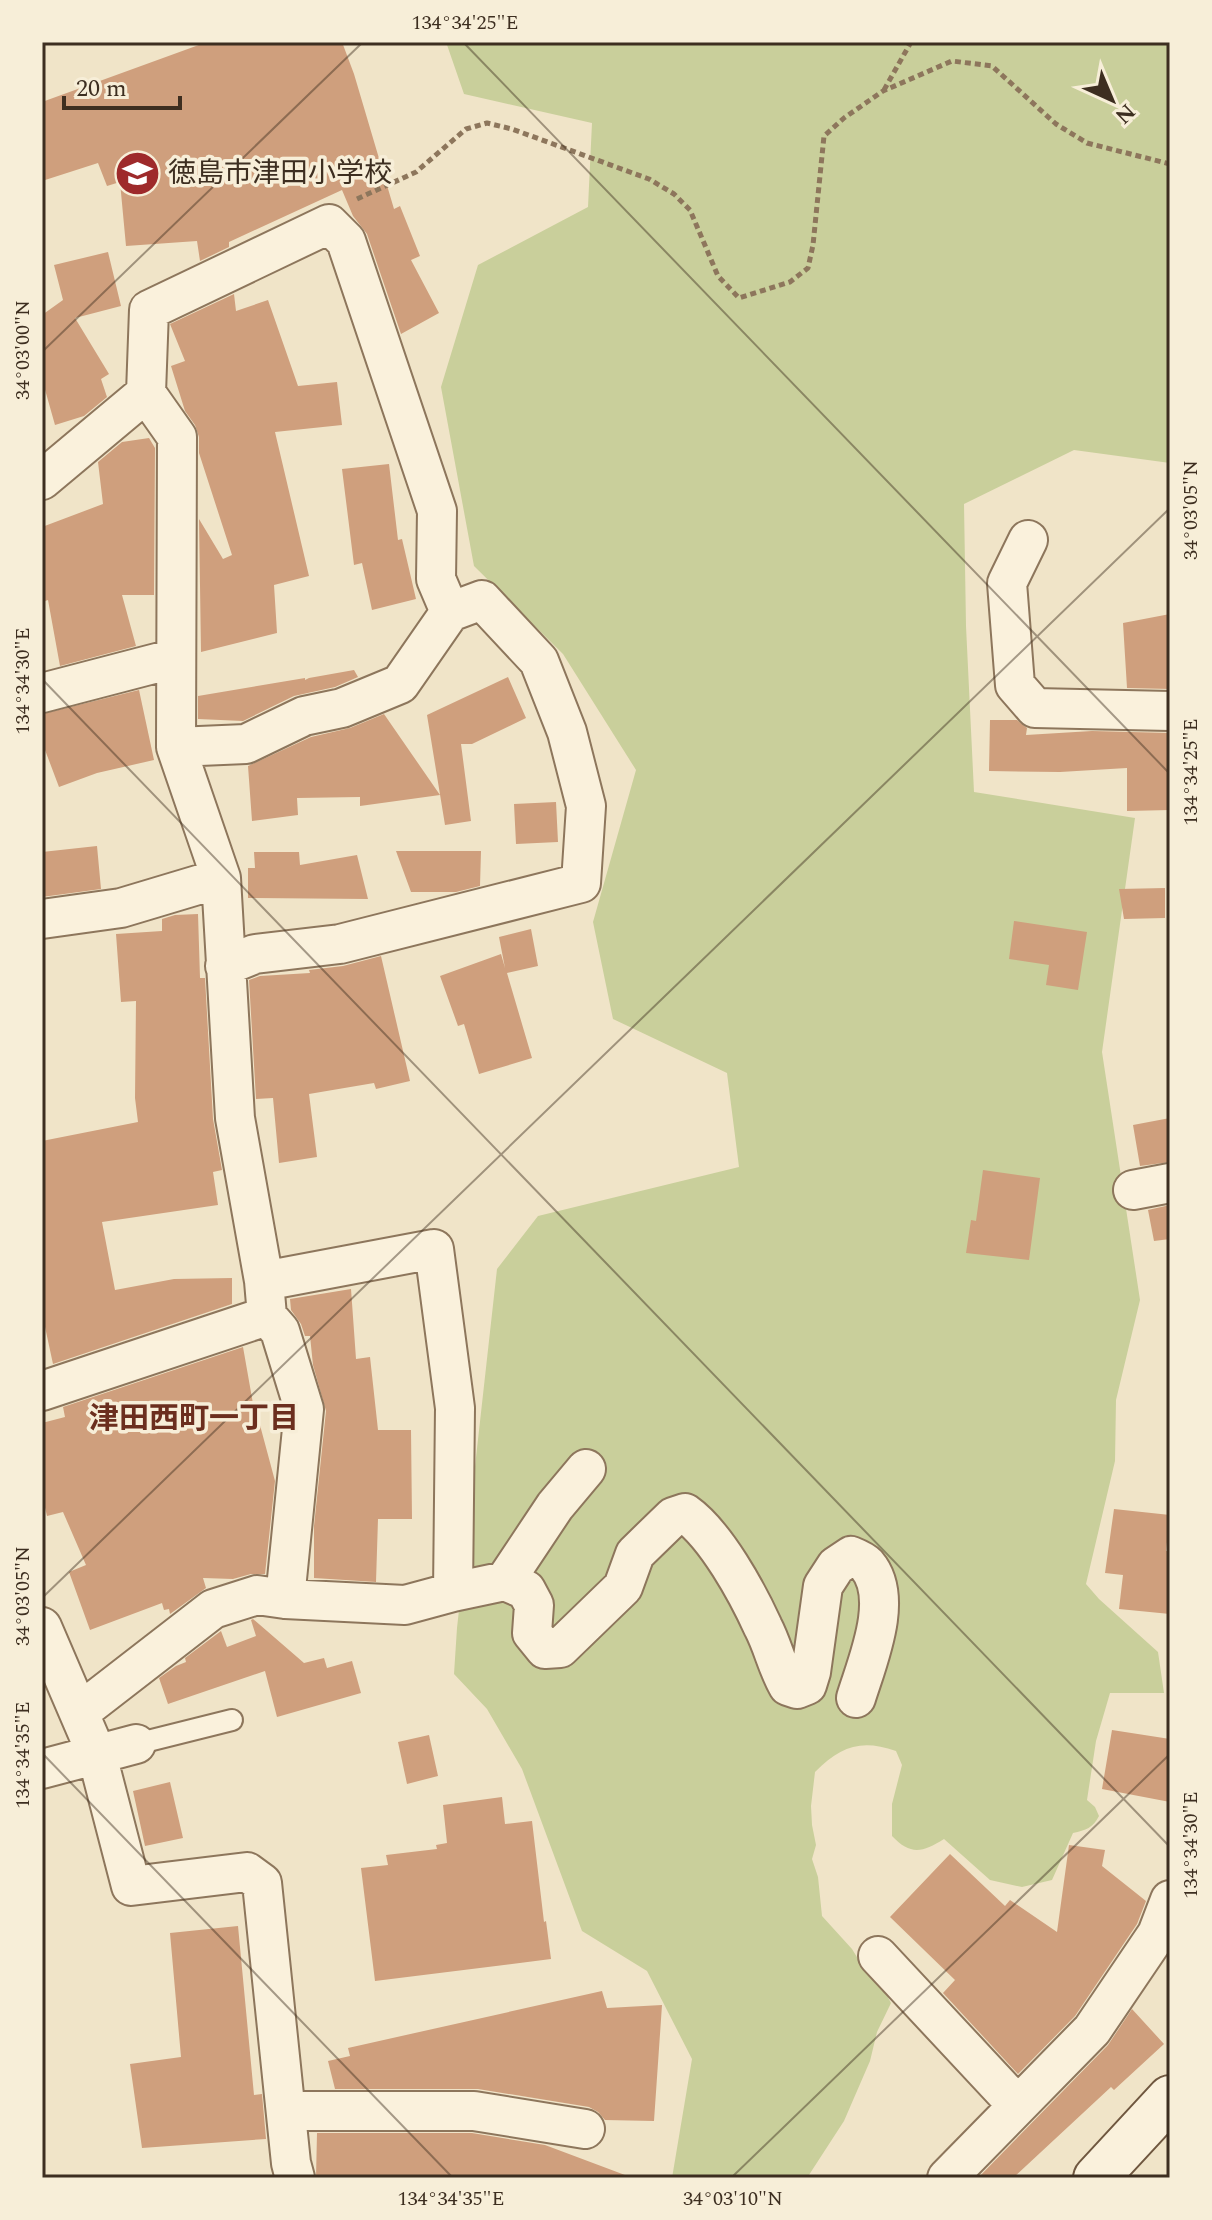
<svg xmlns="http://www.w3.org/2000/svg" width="1212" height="2220" font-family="Spectral,'Noto Sans JP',serif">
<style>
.green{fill:#c9cf9b}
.building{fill:#cf9f7d}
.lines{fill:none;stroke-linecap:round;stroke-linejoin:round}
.lane-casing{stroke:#8d765c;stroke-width:24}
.street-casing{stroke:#8d765c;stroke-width:42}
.secondary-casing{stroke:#6f573f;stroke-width:48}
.path{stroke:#8d765c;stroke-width:5;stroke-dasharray:6 4;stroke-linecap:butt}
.lane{stroke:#faf1dc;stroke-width:20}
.street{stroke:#faf1dc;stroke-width:38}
.secondary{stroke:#faf1dc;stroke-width:44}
.ticks{fill:none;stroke:#3d2e20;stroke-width:2;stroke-opacity:0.45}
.labels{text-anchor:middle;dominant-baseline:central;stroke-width:7;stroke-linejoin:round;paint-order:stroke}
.poi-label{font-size:28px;fill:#3d2e20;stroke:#f7eed8;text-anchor:start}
.neighbourhood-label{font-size:30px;font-weight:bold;fill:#6b2e1e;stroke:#f7eed8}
.neatline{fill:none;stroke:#3d2e20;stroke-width:3}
.ticks-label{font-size:20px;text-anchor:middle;fill:#3d2e20}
</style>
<rect width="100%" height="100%" fill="#f0e4c8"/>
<path class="green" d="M446,42H1170V463L1074,450L964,504L966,626L974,792L1135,818L1102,1052L1140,1300L1116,1400L1115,1461L1086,1584L1099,1599L1158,1652L1164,1693H1110L1096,1741L1087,1800L1095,1807L1099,1816C1093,1828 1086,1830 1073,1833L1052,1880L1022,1887L990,1880L944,1839C922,1853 910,1855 892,1836V1804L902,1765L896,1751C861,1739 841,1746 815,1772L811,1806L812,1825L816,1845L812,1859L818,1877L822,1916L852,1949L863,1967L880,1983L891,2003L877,2032L870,2061L844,2121L807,2178H672L692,2059L647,1971L582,1931L522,1769L487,1709L454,1674L457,1628L497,1269L538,1216L739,1167L727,1073L613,1019L593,922L636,770L563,654L474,566L441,387L478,265L588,207L592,123L464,94Z"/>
<path class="building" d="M207,42H342L354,74L394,209L400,206L420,256L411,260L439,313L401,334L367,234L353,216L342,190L229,242V247L200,261L197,241L126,246L120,182L107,186L98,163L42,181V102Z
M108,252L121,306L75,318L109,374L101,379L107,397L84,416L55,425L42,379V315L63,300L54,265Z
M234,294L236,311L268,300L298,386L337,382L342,425L275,432L309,576L274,585L277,633L201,652L199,519L223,559L232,555L199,453V437L195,425L185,411L171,366L185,361L170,324Z
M149,438L155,448L154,595H122L136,646L60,666L48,600L42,602V527L103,504L98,462L122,442Z
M389,464L398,540L402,539L416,599L372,610L362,563L354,565L342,469Z
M1170,614V689L1127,688L1123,623Z
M354,670L358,677L335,687L294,696L243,721L198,719V696L305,678V680L309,678Z
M508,677L526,718L472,744H461L471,821L445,825L427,715Z
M139,690L154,760L97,773L59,787L42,742V714Z
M384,714L440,795L360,806V797L297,798L298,815L252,821L248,766L311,737L350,728Z
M990,720H1017L1027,728L1026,735L1092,731L1170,733V810L1127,811V768L1060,772L989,771Z
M556,802L558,842L516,844L514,804Z
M97,846L101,889L42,897V852Z
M396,851H481L480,886L456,892H411Z
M254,852H299L300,865L357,855L368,899L248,898V868H255Z
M1165,888V918L1124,919L1119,889Z
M198,914L200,978H205L213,1119L222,1170L213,1172L218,1205L102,1222L115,1290L174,1279L232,1278V1304L53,1364L42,1313V1141L138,1122L135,1098L136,1001L121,1002L116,934L162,931V919L175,915Z
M1014,921L1087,932L1078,990L1046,985L1049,965L1009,959Z
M531,929L538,966L507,973L532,1058L479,1074L464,1024L458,1026L440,976L501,954L505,968L499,937Z
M381,956L410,1081L376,1089L374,1083L309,1094L317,1157L279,1163L273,1098L256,1099L249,980L260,976L310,973L309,970L343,966Z
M1170,1118V1162L1140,1166L1133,1125Z
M983,1170L1040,1178L1029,1260L966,1253L971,1220L976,1221Z
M1170,1205V1239L1154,1241L1148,1210Z
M351,1289L356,1359L370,1357L378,1430H411L412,1519H378L376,1582L314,1578V1526L326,1411L313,1365L310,1336H305L301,1324L291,1310L290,1299Z
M243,1347L255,1415L257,1414L275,1481L265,1574H251L233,1579L203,1578L206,1588L170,1614L169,1609L164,1610L162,1603L90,1630L69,1572L86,1565L63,1512L47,1516L42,1495V1423L65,1417L63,1407Z
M1114,1509L1170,1515L1166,1551H1170V1614L1119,1609L1123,1575L1105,1573Z
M253,1619L304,1663L324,1658L327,1668L352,1661L361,1693L277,1717L265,1671L168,1704L159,1678L176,1666L186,1662L185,1658L221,1631L227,1647L256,1636L251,1620Z
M1112,1730L1170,1739V1802L1102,1789Z
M429,1735L438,1776L407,1784L398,1742Z
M170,1782L183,1838L145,1846L133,1791Z
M502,1797L505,1824L532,1821L544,1922L546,1921L551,1959L375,1981L361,1868L388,1865L386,1855L437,1849L436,1845L447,1843L443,1805Z
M1069,1845L1105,1850L1102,1866L1146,1901L1137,1924L1075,2016L1018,2074L943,1993L955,1980L890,1917L950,1854L1005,1906L1010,1900L1057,1932Z
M238,1926L254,2095L262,2094L266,2139L142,2148L130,2064L181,2057L170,1933Z
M602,1991L607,2008L662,2005L654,2121L605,2120L598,2112L589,2107L478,2089H335L328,2061L350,2056L348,2048Z
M1132,2009L1164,2044L1114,2090L1111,2087L1013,2178H978L1108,2045Z
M317,2133H472L545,2145L625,2175V2178H316Z"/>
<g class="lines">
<defs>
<path id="lane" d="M136,1744L232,1720"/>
<path id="street" d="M42,480L146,393L149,310L329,224L346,241L437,511L436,579L450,612L400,684L342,708L304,716L246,744L176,747
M1028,540L1007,583L1015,685L1035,708L1170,711
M42,693L176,658
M42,919L121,908L221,878
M225,966L255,954L340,944L581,883L586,806L567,732L539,661L482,600L450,612
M1133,1190L1170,1183
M267,1316L280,1331L304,1409L285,1599
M42,1391L267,1316L264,1281L235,1118L221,878L176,747L177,437L146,393
M505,1581L555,1506L586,1469
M453,1592L505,1581L526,1590L534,1605L532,1633L545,1649L560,1648L623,1587L635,1554L673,1517L685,1513C716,1535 747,1592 763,1627C773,1646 777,1667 788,1686L797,1689L807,1685L811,1672L823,1586L836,1566L851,1556C856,1558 863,1561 867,1565C895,1598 867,1662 856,1698
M42,1627L97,1755L131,1886L247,1872L262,1883L291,2163L295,2178
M80,1712L213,1609L257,1595L285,1599L405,1605L453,1592L455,1408L434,1249L264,1281
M42,1769L136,1744
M878,1956L1017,2105
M287,2111H474L585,2129
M947,2178L1092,2030L1157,1934L1170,1900"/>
<path id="secondary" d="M1096,2178L1170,2098"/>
</defs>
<use href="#lane" class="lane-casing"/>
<use href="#street" class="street-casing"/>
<use href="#secondary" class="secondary-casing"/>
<path class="path" d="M884,90L911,42
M357,199L416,172L466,129L487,123L512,129L649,179L674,194L690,210L718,276L739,298L790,282L808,268L813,245L824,136L844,118L883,91L952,61L992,66L1056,124L1087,143L1170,164"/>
<use href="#lane" class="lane"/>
<use href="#street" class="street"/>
<use href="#secondary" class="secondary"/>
</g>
<path class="ticks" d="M463,42L1170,774M42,352L363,42M42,679L1170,1847M42,1598L1170,508M42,1753L453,2178M731,2178L1170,1754"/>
<defs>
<symbol id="school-disc" viewBox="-11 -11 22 22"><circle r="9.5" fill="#9e2a2b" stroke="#f7eed8"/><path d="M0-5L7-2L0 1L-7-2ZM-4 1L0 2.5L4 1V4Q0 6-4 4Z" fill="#fff"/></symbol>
</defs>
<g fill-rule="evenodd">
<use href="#school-disc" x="112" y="148" width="51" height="51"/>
</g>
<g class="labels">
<g class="poi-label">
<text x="168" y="173">徳島市津田小学校</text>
</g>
<g class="neighbourhood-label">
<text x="194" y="1419">津田西町一丁目</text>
</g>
</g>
<rect width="1212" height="2220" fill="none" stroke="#f7eed8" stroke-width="88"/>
<g transform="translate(1112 100) rotate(136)" stroke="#f7eed8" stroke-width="6" paint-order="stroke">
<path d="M0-6L14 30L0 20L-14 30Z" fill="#3d2e20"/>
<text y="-12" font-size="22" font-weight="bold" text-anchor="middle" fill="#3d2e20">N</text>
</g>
<path d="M64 96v12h116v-12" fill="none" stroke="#3d2e20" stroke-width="4"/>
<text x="76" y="96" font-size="24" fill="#3d2e20" stroke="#f7eed8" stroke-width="6" paint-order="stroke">20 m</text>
<rect x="44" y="44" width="1124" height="2132" class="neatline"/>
<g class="ticks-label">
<text x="465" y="29">134°34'25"E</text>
<text transform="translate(22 350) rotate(-90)" y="7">34°03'00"N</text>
<text transform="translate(1190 510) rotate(-90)" y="7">34°03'05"N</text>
<text transform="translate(22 681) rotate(-90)" y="7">134°34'30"E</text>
<text transform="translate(1190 772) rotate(-90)" y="7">134°34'25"E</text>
<text transform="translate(22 1596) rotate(-90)" y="7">34°03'05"N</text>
<text transform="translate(22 1755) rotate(-90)" y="7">134°34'35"E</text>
<text transform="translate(1190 1845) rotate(-90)" y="7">134°34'30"E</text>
<text x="451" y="2205">134°34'35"E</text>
<text x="733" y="2205">34°03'10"N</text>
</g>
</svg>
